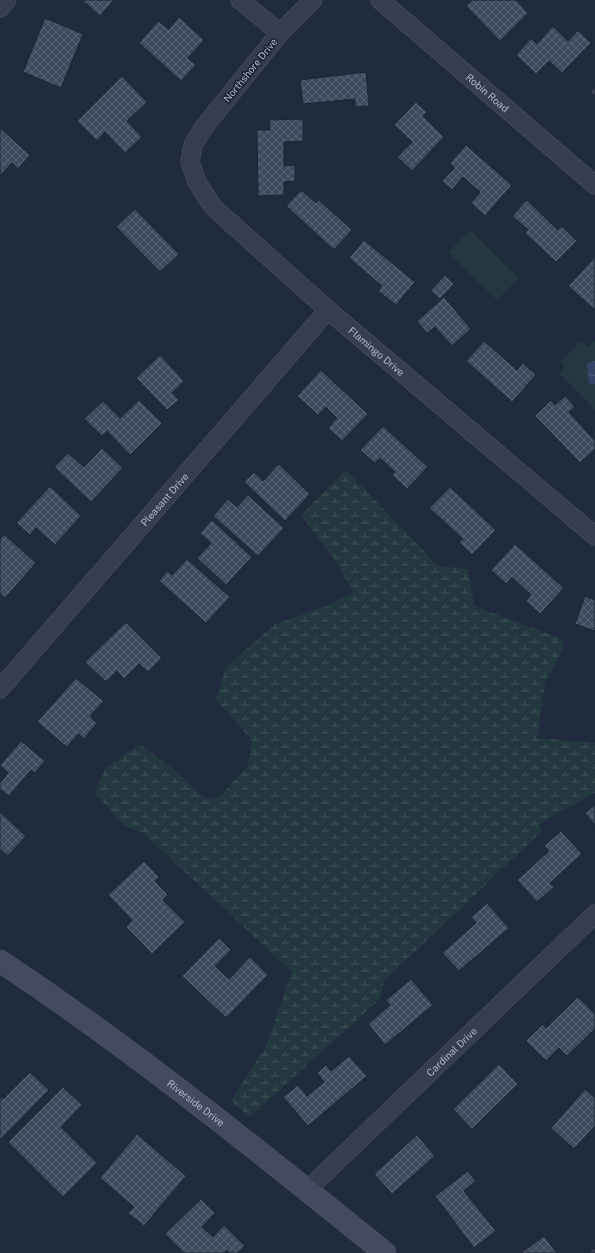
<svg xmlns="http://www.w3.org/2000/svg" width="595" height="1253" font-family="'Public Sans',sans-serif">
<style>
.grass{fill:#23393f}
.wetland{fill:url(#wetland-marsh)}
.water{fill:url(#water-ripples)}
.building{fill:url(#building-cross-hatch);stroke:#1c2434}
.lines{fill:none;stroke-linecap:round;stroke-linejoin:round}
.street-casing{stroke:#505868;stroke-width:19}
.secondary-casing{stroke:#505868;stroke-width:23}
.street{stroke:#353d4e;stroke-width:18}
.secondary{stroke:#424b61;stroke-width:22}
.labels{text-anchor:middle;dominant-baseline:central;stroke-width:3;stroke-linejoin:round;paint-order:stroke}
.street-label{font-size:10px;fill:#b0b8c9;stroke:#1a2232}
</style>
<defs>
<pattern id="wetland-marsh" width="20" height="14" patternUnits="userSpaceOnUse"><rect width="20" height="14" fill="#23393f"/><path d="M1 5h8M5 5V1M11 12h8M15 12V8" fill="none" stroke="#405459"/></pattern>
<pattern id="water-ripples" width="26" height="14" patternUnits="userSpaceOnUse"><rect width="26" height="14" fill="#346"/><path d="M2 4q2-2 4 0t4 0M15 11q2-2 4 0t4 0" fill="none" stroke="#4e5d7b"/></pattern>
<pattern id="building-cross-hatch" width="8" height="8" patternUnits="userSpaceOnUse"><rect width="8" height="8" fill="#3f4a60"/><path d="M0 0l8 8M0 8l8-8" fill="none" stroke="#586275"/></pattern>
</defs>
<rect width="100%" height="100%" fill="#212b3e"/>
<path class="grass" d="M470,230L519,278L497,300L448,253Z
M595,340V410L559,374L565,367L560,362L581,341L588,347Z"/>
<path class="wetland" d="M346,470L438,566L468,569L474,606L562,639L564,646L545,683L537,738L595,743V793L539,824L542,831L384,981L380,999L250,1117L231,1101L267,1044L292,972L144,834L123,825L95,793L105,768L140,744L172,768L206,799L219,797L248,766L252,740L216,700L226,667L275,624L327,606L353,592L337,563L301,515Z"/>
<path class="water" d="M595,361V384L592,385L589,382L587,365L588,363Z"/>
<path class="building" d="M82,0H114L100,16Z
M472,0H516L528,13L500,41L466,6Z
M179,17L204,40L188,58L196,65L181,81L139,43L158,21L169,29Z
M45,18L83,34L61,88L23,72Z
M553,26L568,41L578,30L591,43L562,73L549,61L536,74L516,55L531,38L537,44Z
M366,72L369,106L355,107V99L303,104L300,80Z
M122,76L147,102L127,121L142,137L125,153L105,132L97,141L77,121Z
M595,87V96L591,92Z
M416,102L427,112L423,116L444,137L412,171L397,157L412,142L394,125Z
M303,119V141L284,142V166L295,165V181L284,182V195L258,196L257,130H270L269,120Z
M0,128L30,155L18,169L12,163L0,176Z
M466,145L512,185L485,216L471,203L480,192L463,177L452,190L442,181L455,168L450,163Z
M301,190L316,203L319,200L352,230L334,250L286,206Z
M527,200L558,230L562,226L577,241L556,262L525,233L528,230L512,216Z
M135,209L179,254L160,272L116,227Z
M364,240L415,282L396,305L378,291L382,286L349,258Z
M595,257V310L568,286Z
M445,275L454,284L440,299L430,291Z
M444,297L471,329L452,346L435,327L427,333L417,321Z
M484,341L517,370L523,363L536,375L512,402L466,361Z
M160,355L184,381L172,393L179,400L167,410L136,378Z
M321,370L368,414L342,441L328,428L337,418L326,407L318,415L297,396Z
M565,396L575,407L569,412L595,441V449L580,463L535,416L551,400L555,405Z
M139,400L162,423L130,455L107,431L102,436L84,419L103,401L120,418Z
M383,426L428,467L407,489L392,475L395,472L380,458L375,463L360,450Z
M102,448L123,468L91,502L54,467L68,453L84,467Z
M279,464L310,494L285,521L244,482L254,472L263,481Z
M50,486L81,516L55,545L36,528L30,535L16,523Z
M450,487L496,530L472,555L459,542L463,539L429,508Z
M248,495L284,528L258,556L213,516L228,499L237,507Z
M212,520L252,557L226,585L197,558L211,543L200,533Z
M4,534L36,563L5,598L0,593V539Z
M515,544L564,588L540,614L526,601L531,595L512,577L506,584L491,570Z
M187,559L230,597L206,623L159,581L167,571L172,575Z
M585,596L595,600V631L575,624Z
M126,622L162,658L148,672L139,664L124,679L117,671L106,682L85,662Z
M76,678L104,701L90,716L97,723L84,739L78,734L67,747L37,722Z
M21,741L45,761L35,773L31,770L9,796L0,789V783L8,773L0,765Z
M595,805V825L585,813Z
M0,812L26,836L8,856L0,849Z
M561,831L582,854L550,883L554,887L537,902L517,880L549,851L544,846Z
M144,861L159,877L155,881L168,895L163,900L185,922L152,954L126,927L132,920L108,895Z
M487,903L509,928L459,971L442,953L476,923L471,917Z
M219,938L231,950L215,966L229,979L250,957L268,975L226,1018L182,976Z
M411,979L433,1005L385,1045L368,1024L390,1005L386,1000Z
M578,997L595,1014V1029L567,1056L559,1048L546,1061L526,1041L543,1024L546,1028Z
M349,1056L367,1076L308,1126L283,1097L298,1085L307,1096L324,1082L317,1073L326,1065L331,1071Z
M499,1064L518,1084L472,1129L453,1109Z
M30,1072L49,1090L0,1140V1097L3,1099Z
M63,1087L82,1105L61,1127L97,1163L63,1197L8,1142Z
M585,1089L595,1098V1126L574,1149L551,1128Z
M137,1134L186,1176L144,1226L128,1213L134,1207L100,1178Z
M417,1135L435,1156L392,1194L374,1174Z
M468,1171L476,1181L464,1191L496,1231L474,1248L435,1196Z
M201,1199L215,1213L202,1227L213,1237L224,1225L245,1246L237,1253H230L227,1250L224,1253H184L165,1234Z
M544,1236L557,1253H521Z
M595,1248V1253H588Z"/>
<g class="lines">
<defs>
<g id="street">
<path d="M240,0L280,33"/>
<path id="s1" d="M313,0L280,33L204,127L193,145L190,162L197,182L213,207L328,310L595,536"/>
<path id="s2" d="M380,0L595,185"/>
<path d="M0,8L7,0"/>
<path id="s3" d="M0,689L328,310"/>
<path id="s4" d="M307,1190L595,914"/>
</g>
<g id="secondary">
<path id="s5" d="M0,961C134,1050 260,1152 385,1253"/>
</g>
</defs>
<use href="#street" class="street-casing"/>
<use href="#secondary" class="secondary-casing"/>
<use href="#street" class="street"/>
<use href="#secondary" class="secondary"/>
</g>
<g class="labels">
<g class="street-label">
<text transform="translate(250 70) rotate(-51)">Northshore Drive</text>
<text stroke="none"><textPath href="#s2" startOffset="142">Robin Road</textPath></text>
<text stroke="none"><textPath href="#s1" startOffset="475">Flamingo Drive</textPath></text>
<text stroke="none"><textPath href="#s3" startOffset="251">Pleasant Drive</textPath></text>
<text stroke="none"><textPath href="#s4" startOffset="200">Cardinal Drive</textPath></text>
<text stroke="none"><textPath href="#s5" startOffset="242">Riverside Drive</textPath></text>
</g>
</g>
</svg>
